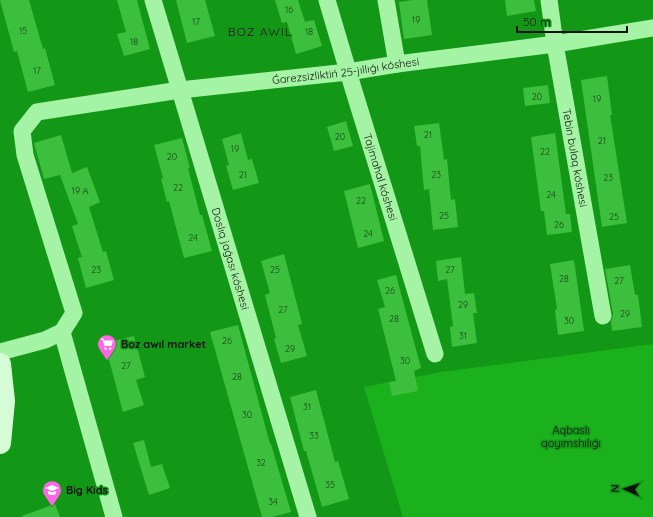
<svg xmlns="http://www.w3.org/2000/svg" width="653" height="517" font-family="Quicksand,sans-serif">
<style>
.green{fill:#1bb11d}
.building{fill:#3cbf3d}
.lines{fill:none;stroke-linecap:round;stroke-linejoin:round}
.street{stroke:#a5f3a5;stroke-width:17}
.secondary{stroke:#d4fcd5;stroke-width:22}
.labels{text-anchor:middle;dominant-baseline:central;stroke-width:3;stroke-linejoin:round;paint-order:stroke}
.number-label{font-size:9px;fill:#1c3c1c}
.street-label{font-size:11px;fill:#111;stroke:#139716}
.poi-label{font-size:11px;font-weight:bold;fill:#111;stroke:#139716;text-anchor:start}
.park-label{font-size:11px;fill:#111;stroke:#139716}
.neighbourhood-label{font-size:12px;letter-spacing:1px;fill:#111;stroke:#139716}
</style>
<rect width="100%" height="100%" fill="#139716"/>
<path class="green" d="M653,344V517H403L364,387L441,372Z"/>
<path class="building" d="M0,0H29L43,49L45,48L55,85L28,92L17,51L14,52Z
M117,0H137L150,49L124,56L117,34L126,32Z
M176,0H205L215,36L187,43Z
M275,0H298L305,22L314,20L322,46L296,54L287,22L282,23Z
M413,0H427L432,35L404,39L399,2Z
M505,0H534L536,11L507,16Z
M607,76L612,115H610L627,223L602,227L581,80Z
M548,85L550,103L525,106L523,88Z
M346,121L353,146L334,151L327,127Z
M439,123L444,160L447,159L451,200L455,199L458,227L433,230L429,189L424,190L420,146H417L414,126Z
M241,133L248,160L252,159L259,183L233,190L226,166L229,165L222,139Z
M555,133L566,214H570L572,232L547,235L544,211H541L531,137Z
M61,135L72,173L87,167L100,202L89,207L103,252L106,251L114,280L86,288L78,258L82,257L72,226L78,224L60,175L44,179L34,143Z
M182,138L190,168H188L200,215H202L212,251L184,258L169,201L167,202L161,179L163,178L154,145Z
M370,184L384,241L358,248L344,191Z
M284,254L302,324L298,325L307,356L281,363L274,339L276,338L265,295L270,293L261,261Z
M461,257L465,294L474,293L477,313H473L477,343L452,347L450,327L453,326L447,279L438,281L436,261Z
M574,260L584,331L558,335L555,310L557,309L550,264Z
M630,265L635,295H638L642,327L612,331L611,322L613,314L605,269Z
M396,275L421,368L414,371L418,391L392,396L389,382L396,381L378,309L385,307L377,280Z
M238,325L270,444H271L291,512L272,517H262L210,332Z
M134,336L145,377L136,380L144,405L123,412L107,352L109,342Z
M316,390L335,462L338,461L349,499L322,507L306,451H304L290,397Z
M144,440L151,467L162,464L170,488L149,495L133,443Z
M55,504L60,517H23L22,516Z"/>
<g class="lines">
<g class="street">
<path id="s1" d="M153,0L308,517"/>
<path id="s2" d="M327,0L353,88L435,354"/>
<path d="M386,0L397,64"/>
<path id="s3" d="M549,0L555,44L603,316"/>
<path d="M62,332L114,517"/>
<path id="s4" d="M0,352L45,340L62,332L74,313L25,155L22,131L37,112L180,90L348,72L397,64L555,44L653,28"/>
</g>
<path class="secondary" d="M0,364L4,401L0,443"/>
</g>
<defs>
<symbol id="supermarket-pin" viewBox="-11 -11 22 30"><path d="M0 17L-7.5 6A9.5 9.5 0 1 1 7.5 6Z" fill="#ff66e5" stroke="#139716"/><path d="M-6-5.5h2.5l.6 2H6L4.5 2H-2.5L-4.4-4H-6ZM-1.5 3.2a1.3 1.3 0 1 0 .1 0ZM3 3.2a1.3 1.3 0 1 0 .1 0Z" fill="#fff"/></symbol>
<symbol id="school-pin" viewBox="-11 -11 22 30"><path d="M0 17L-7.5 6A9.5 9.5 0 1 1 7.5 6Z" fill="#ff66e5" stroke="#139716"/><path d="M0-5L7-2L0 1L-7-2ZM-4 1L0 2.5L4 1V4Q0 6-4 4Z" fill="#fff"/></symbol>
</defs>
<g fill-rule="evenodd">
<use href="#supermarket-pin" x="96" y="333" width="22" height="30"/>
<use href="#school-pin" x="41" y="479" width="22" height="30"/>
</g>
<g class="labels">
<g class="number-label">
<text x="289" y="9">16</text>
<text x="416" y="19">19</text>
<text x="196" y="21">17</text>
<text x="23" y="30">15</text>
<text x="309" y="31">18</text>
<text x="134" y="41">18</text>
<text x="37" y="70">17</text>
<text x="537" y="96">20</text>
<text x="597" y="98">19</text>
<text x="428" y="134">21</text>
<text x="340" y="136">20</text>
<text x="602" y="140">21</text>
<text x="235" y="148">19</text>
<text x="545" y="151">22</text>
<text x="172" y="156">20</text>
<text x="243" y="174">21</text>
<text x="436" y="174">23</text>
<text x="608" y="177">23</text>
<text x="178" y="187">22</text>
<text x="80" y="190">19 А</text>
<text x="551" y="194">24</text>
<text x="361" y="200">22</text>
<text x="444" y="215">25</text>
<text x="614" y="216">25</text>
<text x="559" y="224">26</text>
<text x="368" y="233">24</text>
<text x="193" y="237">24</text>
<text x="96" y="269">23</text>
<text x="275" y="269">25</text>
<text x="450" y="269">27</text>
<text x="564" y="278">28</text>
<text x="619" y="280">27</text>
<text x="390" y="290">26</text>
<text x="463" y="304">29</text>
<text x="283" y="309">27</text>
<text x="625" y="313">29</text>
<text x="394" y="318">28</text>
<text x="569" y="320">30</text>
<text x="463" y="335">31</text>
<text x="227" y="340">26</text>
<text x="290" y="348">29</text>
<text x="405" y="360">30</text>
<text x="126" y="365">27</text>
<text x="237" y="376">28</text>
<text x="307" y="406">31</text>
<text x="247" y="414">30</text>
<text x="314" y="435">33</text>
<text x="261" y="462">32</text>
<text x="330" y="484">35</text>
<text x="273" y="501">34</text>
</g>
<g class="street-label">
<text stroke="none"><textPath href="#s4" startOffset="613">Ǵarezsizliktiń 25-jıllıǵı kóshesi</textPath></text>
<text stroke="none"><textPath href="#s3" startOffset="160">Tebin bulaq kóshesi</textPath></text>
<text stroke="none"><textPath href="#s2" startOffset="185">Tajimahal kóshesi</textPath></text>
<text stroke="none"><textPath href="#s1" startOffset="270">Doslıq jaǵası kóshesi</textPath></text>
</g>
<g class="poi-label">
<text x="121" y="344">Boz awıl market</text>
<text x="66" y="490">Big Kids</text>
</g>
<g class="park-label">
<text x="571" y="430">Aqbaslı<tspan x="571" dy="13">qoyımshılıǵı</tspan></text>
</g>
<g class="neighbourhood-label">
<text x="260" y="31">BOZ AWIL</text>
</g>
</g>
<g transform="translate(625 489) rotate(273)" stroke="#139716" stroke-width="3" paint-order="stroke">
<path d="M0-3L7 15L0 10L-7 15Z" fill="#111111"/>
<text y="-6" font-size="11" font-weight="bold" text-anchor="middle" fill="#111111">N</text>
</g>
<path d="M517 26v6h110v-6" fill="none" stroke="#111111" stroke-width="2"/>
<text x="523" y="26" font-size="12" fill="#111111" stroke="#139716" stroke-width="3" paint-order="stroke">50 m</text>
</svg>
